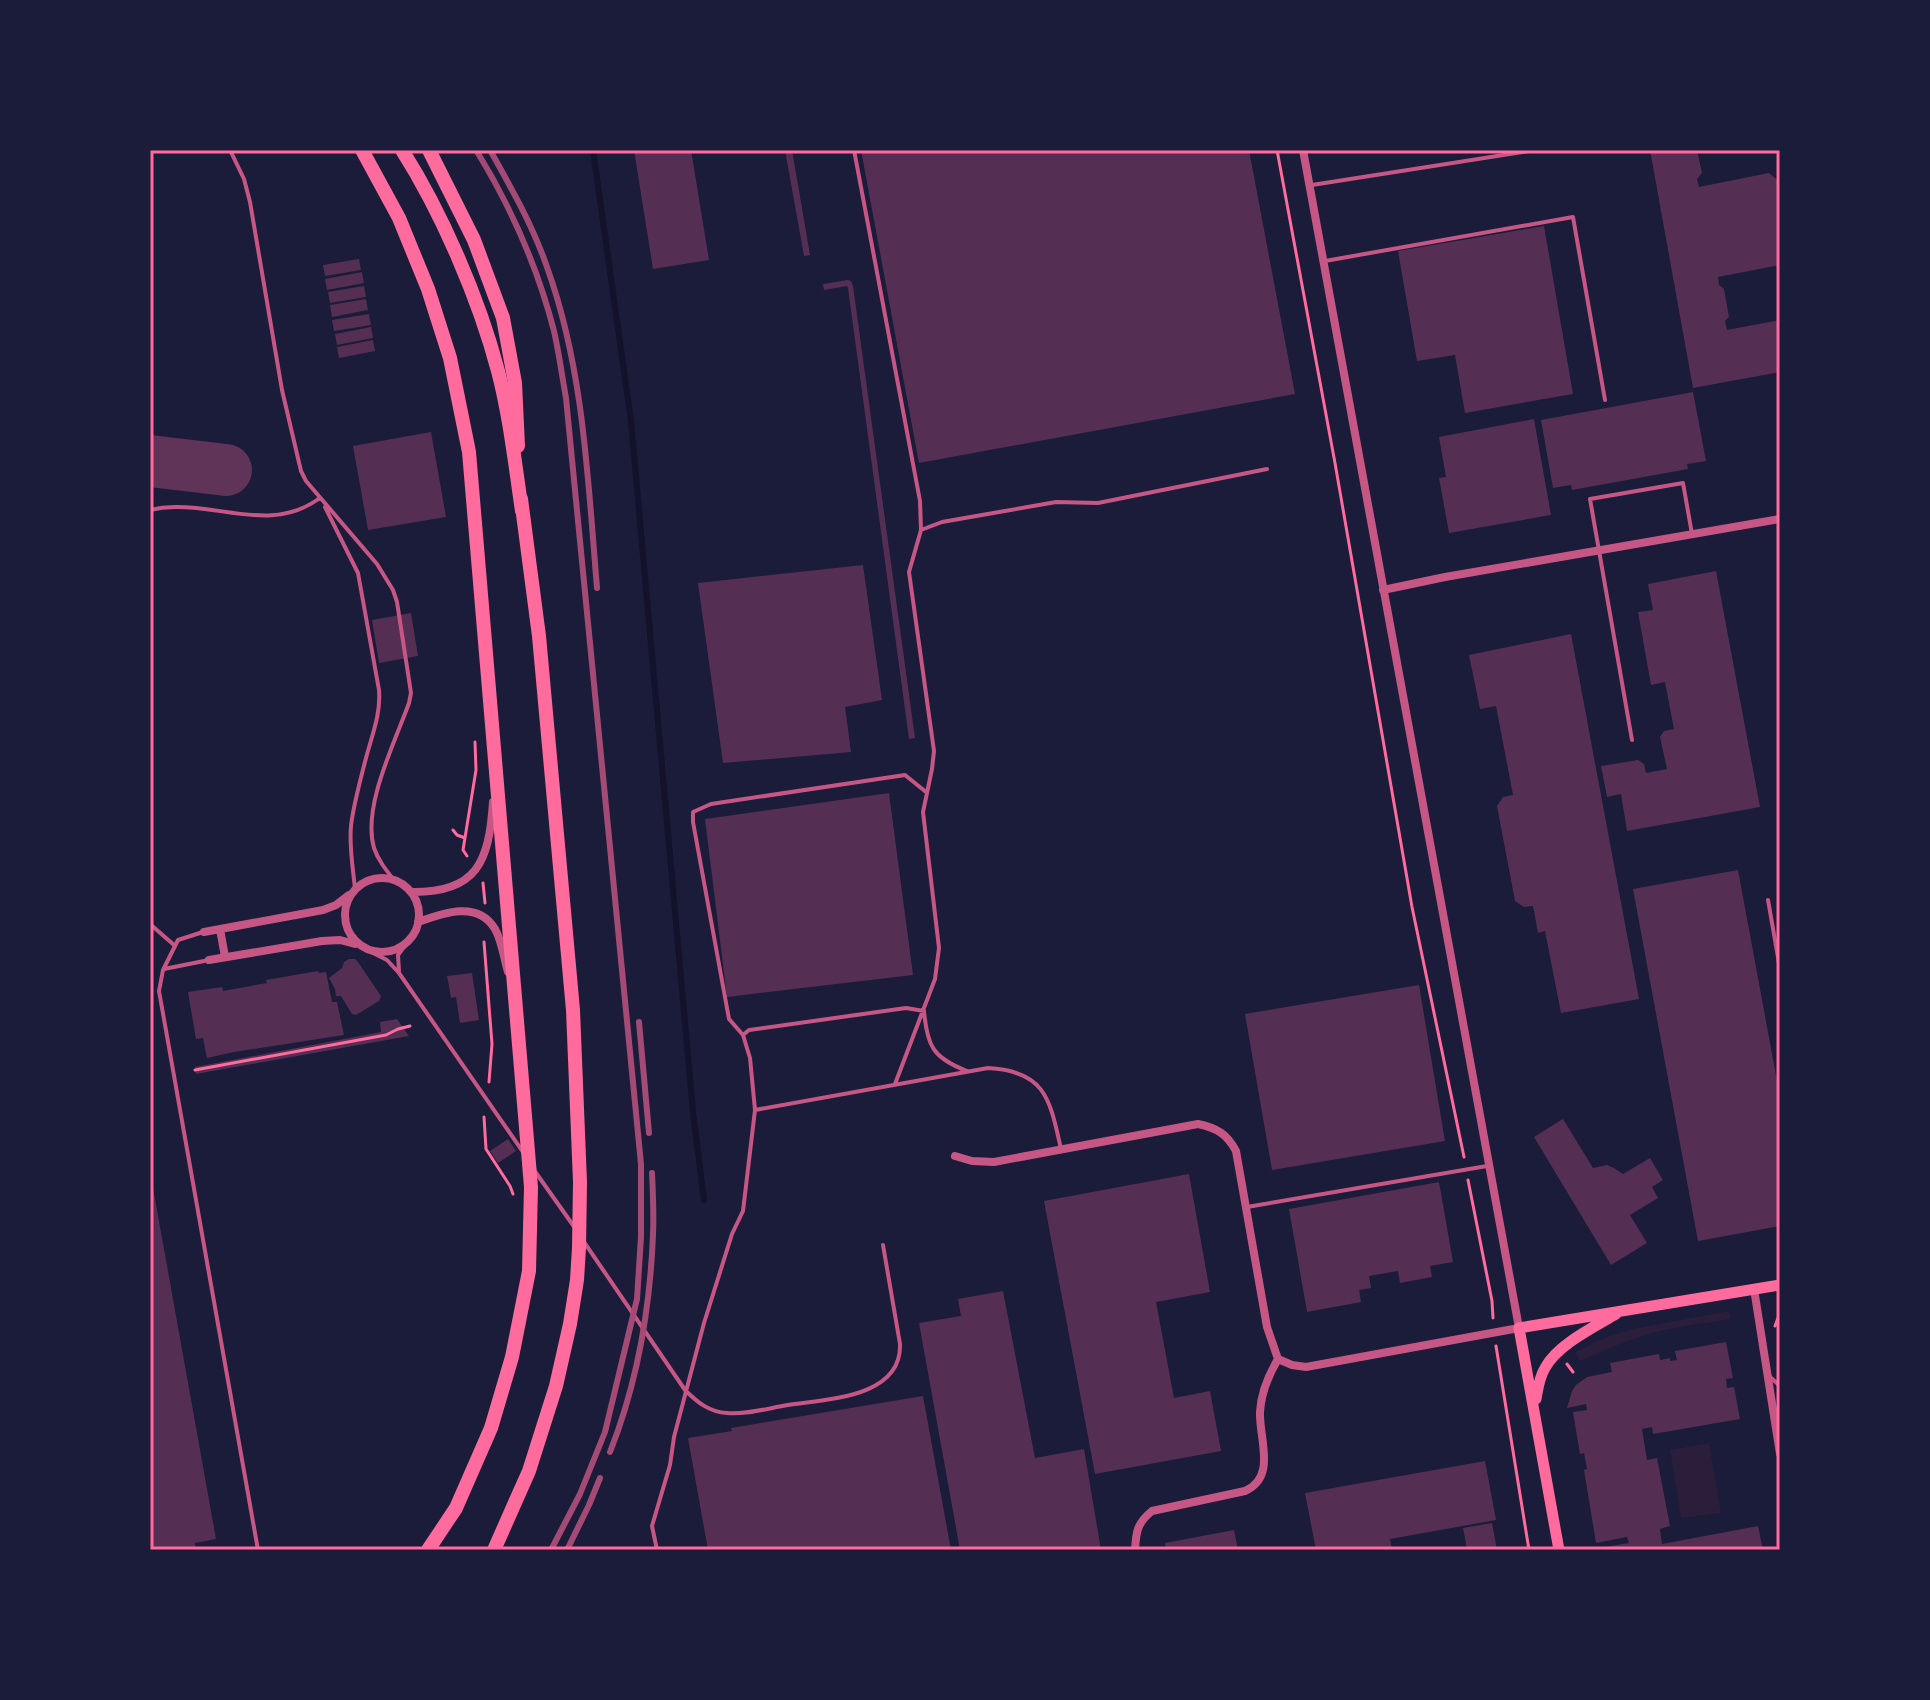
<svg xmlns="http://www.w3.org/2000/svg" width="1930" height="1700" font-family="'Playfair Display',serif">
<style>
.green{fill:#2a1e3b}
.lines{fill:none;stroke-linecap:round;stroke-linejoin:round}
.stream{stroke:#12122b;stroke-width:6}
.taxiway{stroke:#603358;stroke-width:52}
.building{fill:#542f53}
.path{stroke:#ff6b9d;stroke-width:3}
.service{stroke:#c65784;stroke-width:4}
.minor{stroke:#c65784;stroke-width:8}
.secondary{stroke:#ff6b9d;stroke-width:11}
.trunk{stroke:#ff6b9d;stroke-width:14}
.motorway{stroke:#ff6b9d;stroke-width:14}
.rail{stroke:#a44b75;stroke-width:6}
.neatline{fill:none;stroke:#ff6b9d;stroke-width:3}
</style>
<rect width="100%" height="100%" fill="#1b1b3a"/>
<path class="green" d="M1729,1311L1731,1319C1706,1323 1681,1326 1656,1332C1630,1339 1605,1350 1580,1361L1575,1352L1606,1337L1633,1329Z
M1709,1443L1721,1513L1681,1518L1670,1450Z"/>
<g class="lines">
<path class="stream" d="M593,150L631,421L693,1112L704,1200"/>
<path class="taxiway" d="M150,461L226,470"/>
</g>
<path class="building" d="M634,150H691L709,260L653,269Z
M785,150H792L810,255L804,256Z
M861,150H1249L1295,394L919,463Z
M1650,150H1697L1702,173L1697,179L1699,187L1769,173L1780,182V265L1718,277L1719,285L1724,289L1729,317L1725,321L1727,330L1780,320V372L1693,388Z
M1544,226L1573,394L1465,413L1455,355L1417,361L1398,251Z
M359,259L361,270L325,276L323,265Z
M362,272L364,283L327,290L325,279Z
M848,280L851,281L853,286L915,738L909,739L848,288L847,286L824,290L823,284Z
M364,286L366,297L330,303L328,292Z
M366,299L368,310L332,317L330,305Z
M369,314L371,325L334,331L332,320Z
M371,327L373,338L337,345L335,334Z
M373,340L375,351L339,358L337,347Z
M1693,392L1706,461L1687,464L1688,469L1572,490L1571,485L1553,488L1541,420Z
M1534,419L1551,515L1449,533L1439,478L1446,477L1439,437Z
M431,432L446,517L368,530L353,446Z
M863,565L882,700L845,707L851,752L723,763L698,583Z
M1716,571L1760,807L1627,831L1621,794L1607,797L1601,766L1638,760L1644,764L1646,773L1667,769L1660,737L1664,731L1674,729L1665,682L1651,685L1638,612L1653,610L1648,584Z
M411,613L418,656L379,663L372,620Z
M1571,634L1639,999L1561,1013L1545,931L1538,933L1533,906L1524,907L1515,901L1497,806L1503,797L1513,795L1496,706L1480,709L1469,655Z
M889,793L913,975L727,997L705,819Z
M1738,870L1780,1097V1226L1698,1241L1633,889Z
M349,959H355L358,962L381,996L379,1001L356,1015L352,1014L341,996H336L335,989L329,978L342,968L344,962Z
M318,971L319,973L326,972L332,1002H337L344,1035L234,1052L207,1058L203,1038L196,1039L188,992L222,987L223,991L267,983L266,980Z
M472,973L479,1020L460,1023L456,997L451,998L447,976Z
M1419,985L1445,1141L1272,1170L1245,1014Z
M397,1019L409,1036L196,1074L195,1067L381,1032L380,1022Z
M1563,1119L1593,1168L1607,1165L1614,1168L1623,1174L1650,1158L1663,1180L1652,1187L1658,1198L1630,1215L1647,1243L1611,1265L1534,1137Z
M508,1139L516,1151L498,1163L490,1151Z
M1189,1174L1210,1292L1156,1302L1174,1398L1210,1391L1221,1451L1095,1474L1044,1201Z
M150,1182H152L216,1539L195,1543L196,1550H150Z
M1439,1182L1453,1262L1430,1266L1432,1277L1400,1283L1398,1271L1369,1276L1371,1288L1359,1290L1361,1302L1307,1312L1289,1209Z
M1003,1291L1035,1458L1084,1449L1101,1550H960L919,1323L961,1316L958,1299Z
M1726,1342L1733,1378L1726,1379L1727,1388L1734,1387L1740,1419L1653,1434L1652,1427L1642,1429L1647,1460L1657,1458L1670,1526L1660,1529L1662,1544L1758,1526L1763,1550H1599V1548L1629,1543L1627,1537L1596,1543L1584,1470L1587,1469L1584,1453L1580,1454L1573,1412L1587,1410L1586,1404L1567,1408L1572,1391L1576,1385L1587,1377L1612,1372L1610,1363L1659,1354L1660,1360L1670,1358V1361L1677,1360L1675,1351Z
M923,1396L951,1550H708L688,1438L732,1431L731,1428Z
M1485,1461L1496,1520L1390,1539L1392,1550H1316L1305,1493Z
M1492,1523L1497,1550H1467L1463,1528Z
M1234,1530L1238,1550H1166L1165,1543Z"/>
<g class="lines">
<path class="path" d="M1277,150L1335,463L1412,907L1464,1157
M453,830L457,835L465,838
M467,856L463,850L476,770L475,742
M483,883L485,903
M484,942L492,1044L489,1082
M195,1070L386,1035L398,1029L410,1026
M484,1117L486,1149L510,1186L513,1194
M1468,1180L1492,1301L1493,1318
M1775,1326L1778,1318
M1496,1346L1529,1550
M1567,1364L1573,1372"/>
<path class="service" d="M230,150L244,179L250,202L282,390L301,471L306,481L377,564L393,590L397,602L411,693L409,703C395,742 362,807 374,848C378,860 386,870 394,880
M854,150L920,501L921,530L909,572L934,751L932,769L923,812L939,948L935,979L895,1084
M1312,185L1535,150
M1325,261L1573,217L1605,400
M325,507L358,573L379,690C381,714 372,735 366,758C361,777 353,807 351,826C349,847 353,868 355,889
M150,510C158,508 166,507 175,507C226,506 273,532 320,498
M921,530L942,522L1056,502L1098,503L1267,469
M1632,740L1590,499L1683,483L1692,534
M1768,900L1780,969
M150,924L174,945
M203,932L178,940L163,970L159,991L258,1550
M371,952L387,960L399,973L523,1152
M164,969L209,960
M399,971L398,955L407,943
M743,1035L729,1019L693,822V812L711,804L905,775L926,792
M755,1110L750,1058L743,1035L749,1030L906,1008L924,1011C927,1046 933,1058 967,1071
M534,1170L575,1228
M1247,1207L1487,1166
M584,1242L685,1390C697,1402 709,1412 727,1413C746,1415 769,1408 788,1405C826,1399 902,1398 900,1344L883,1245
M1768,1375L1780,1386
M657,1550L652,1526L670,1465L674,1437L704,1323L732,1234L743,1211L755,1110L988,1068C1046,1071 1050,1100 1061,1149"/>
<path class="minor" d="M1383,590L1445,577L1780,519
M345 915a37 37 0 1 1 74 0a37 37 0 1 1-74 0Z
M411,892C477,893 489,862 493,802
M418,922C443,913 478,900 495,929C502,941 504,959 508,972
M220,929L225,957
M204,932L323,910L336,905L349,895
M209,960L322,941L340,940L355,944
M955,1156L972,1161L994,1162L1198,1124C1217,1128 1227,1134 1236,1151L1267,1327L1278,1359L1292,1365L1306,1367L1519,1328L1303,150
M1754,1289L1780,1454
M1135,1550C1136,1532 1137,1523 1152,1511L1245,1491C1277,1477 1259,1439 1260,1412C1261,1392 1268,1376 1278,1359"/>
<path class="secondary" d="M1536,1399C1538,1388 1539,1378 1545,1368C1557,1345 1594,1327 1616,1314
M1559,1550L1519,1328L1780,1285"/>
<path class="trunk" d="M362,150L399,218L428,289L450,358L469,452L531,1187L529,1271L512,1357L491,1428L456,1508L428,1550
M429,150L474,240L503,318L515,383L518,446
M494,1550L529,1471L556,1386L570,1324L577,1280L579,1248L580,1182L573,1010L539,636L521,499"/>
<path class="motorway" d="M402,150C442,213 479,299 498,371C510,417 515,464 522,511"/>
<path class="rail" d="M476,150C510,205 538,269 554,331C559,353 562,376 566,398L641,1164V1237L637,1299L605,1432L580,1494L551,1550
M490,150C512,189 534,228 548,270C584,371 588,482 597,588
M639,1022L649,1133
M610,1452C637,1384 650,1308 653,1235C654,1214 653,1194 652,1173
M567,1550L589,1505L600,1478"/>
</g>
<rect width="1930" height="1700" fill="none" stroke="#1b1b3a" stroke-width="304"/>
<rect x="152" y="152" width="1626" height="1396" class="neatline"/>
</svg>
